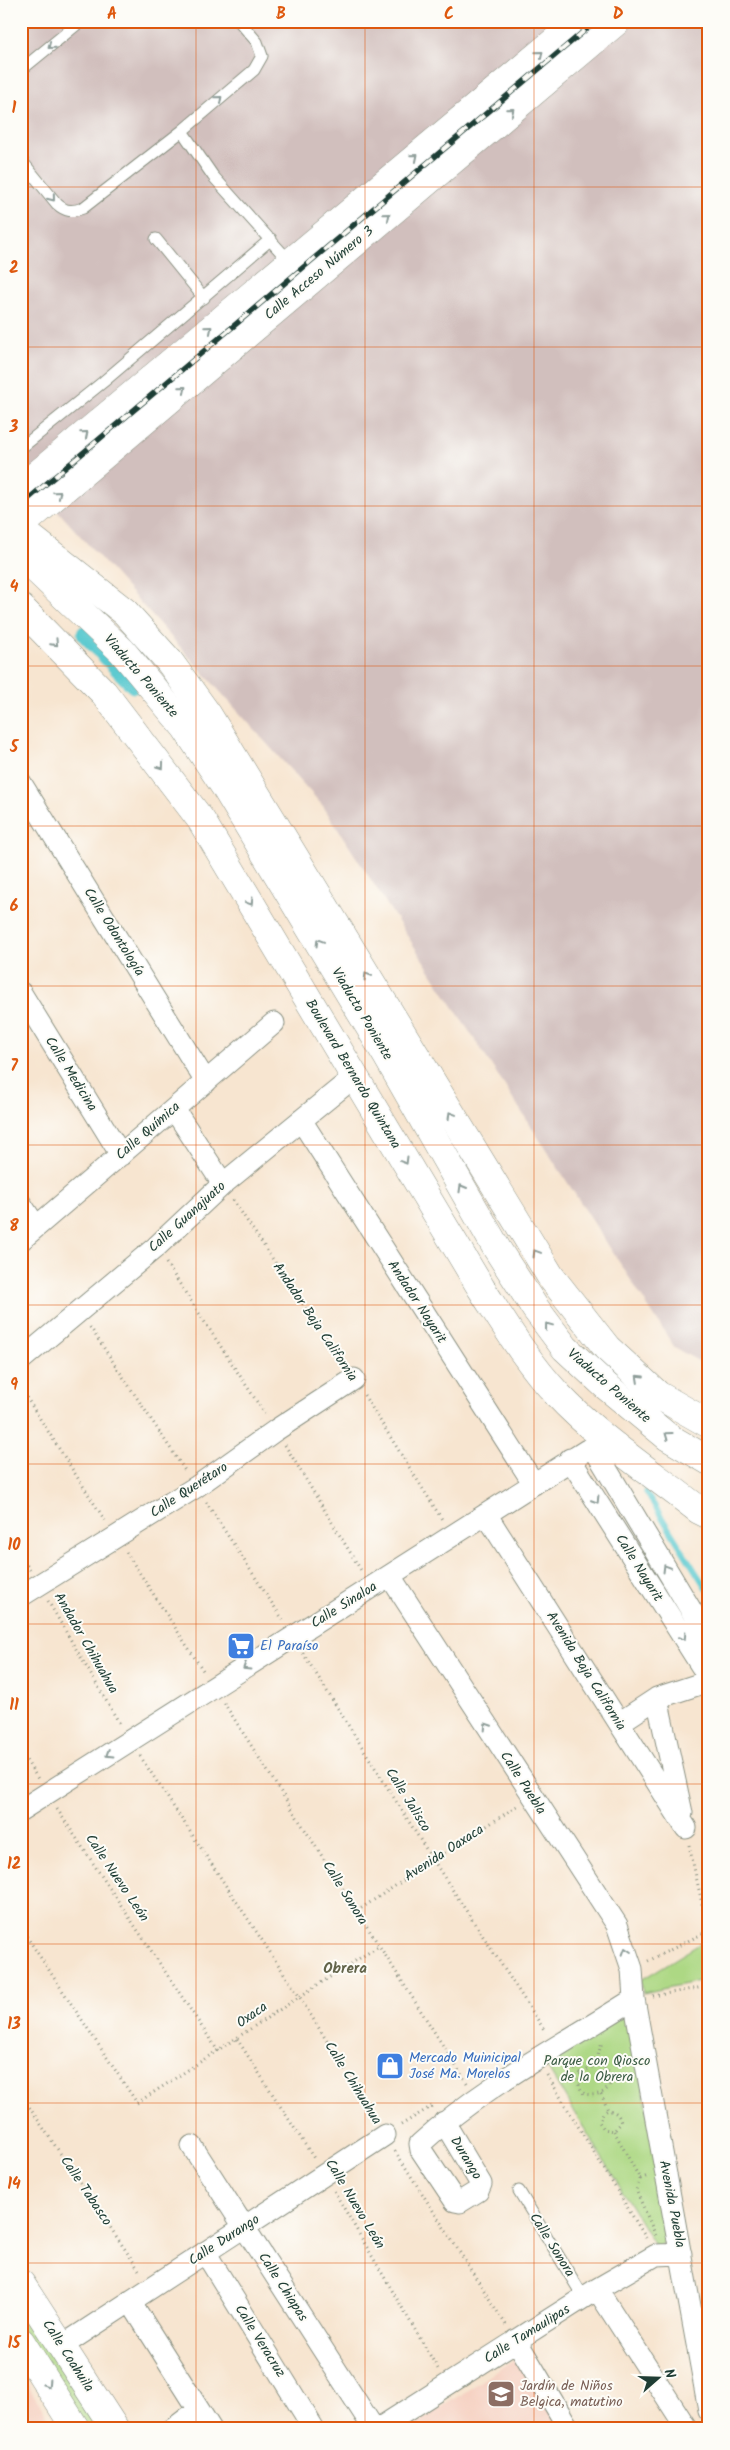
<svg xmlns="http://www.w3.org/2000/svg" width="730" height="2450" font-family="Kalam,sans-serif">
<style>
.built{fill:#f6d2c3}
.industrial{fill:#d1bfbd}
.green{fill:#add884;stroke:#668a5c}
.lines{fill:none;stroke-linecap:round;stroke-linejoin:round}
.stream{stroke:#5dcad0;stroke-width:5.5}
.canal{stroke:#5dcad0;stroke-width:19}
.lane-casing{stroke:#8b9182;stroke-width:13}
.street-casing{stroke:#8b9182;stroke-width:23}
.secondary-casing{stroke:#8b9182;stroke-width:29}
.primary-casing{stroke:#8b9182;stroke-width:29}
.path{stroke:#8b9182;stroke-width:3;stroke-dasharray:1 4;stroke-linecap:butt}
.lane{stroke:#fff;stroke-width:11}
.street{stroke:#fff;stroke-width:21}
.secondary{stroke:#fff;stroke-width:28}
.primary{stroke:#fff;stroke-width:28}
.rail-casing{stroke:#1f3d34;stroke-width:5.5}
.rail{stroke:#fdfcf7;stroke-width:4;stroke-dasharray:11;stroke-linecap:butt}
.oneway{stroke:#8f9e9a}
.grid{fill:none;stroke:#de580e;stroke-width:1;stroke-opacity:0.55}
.labels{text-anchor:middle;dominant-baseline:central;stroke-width:4;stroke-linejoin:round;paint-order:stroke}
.street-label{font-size:14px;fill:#1f3d34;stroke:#fdfcf7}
.shop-label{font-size:14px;fill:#366cbe;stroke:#fdfcf7;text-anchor:start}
.park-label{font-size:14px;fill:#3b5c44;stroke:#fdfcf7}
.education-label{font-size:14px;fill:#785e54;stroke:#fdfcf7;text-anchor:start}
.neighbourhood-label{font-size:15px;font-weight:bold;fill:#62644a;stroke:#fdfcf7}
.neatline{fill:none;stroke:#de580e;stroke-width:2}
.grid-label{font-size:16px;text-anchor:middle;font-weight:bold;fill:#de580e}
</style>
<rect width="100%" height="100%" fill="#fdfcf7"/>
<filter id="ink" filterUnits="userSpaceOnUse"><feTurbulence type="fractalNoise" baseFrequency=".02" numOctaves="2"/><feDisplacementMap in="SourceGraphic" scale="10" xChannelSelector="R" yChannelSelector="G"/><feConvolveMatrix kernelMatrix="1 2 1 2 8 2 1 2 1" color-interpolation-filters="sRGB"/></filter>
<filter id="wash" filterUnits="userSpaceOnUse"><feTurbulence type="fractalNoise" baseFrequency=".0096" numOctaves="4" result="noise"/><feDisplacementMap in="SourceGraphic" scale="20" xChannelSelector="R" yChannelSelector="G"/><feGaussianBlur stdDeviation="1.12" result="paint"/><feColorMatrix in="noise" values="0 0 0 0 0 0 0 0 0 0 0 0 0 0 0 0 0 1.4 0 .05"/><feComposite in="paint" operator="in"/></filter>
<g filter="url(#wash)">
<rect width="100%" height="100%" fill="#f7e5d0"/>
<path class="built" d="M517,2358L562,2429H408Z
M21,2375L56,2429H21Z"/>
<path class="industrial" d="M21,21H709V1367L675,1348L323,806L21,470Z"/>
<path class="green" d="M703,1942L709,1979L643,1993L641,1980Z
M626,2003L673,2237L656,2247L541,2057Z
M21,2292L113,2429H79L42,2371L24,2377L21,2373Z"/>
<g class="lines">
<path class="stream" d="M646,1492L709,1593"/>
<path class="canal" d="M86,634L134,684"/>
</g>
</g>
<g filter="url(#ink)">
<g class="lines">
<defs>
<path id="lane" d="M21,70L81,21
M182,131L213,176L289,261
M21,160L57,204C66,212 72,212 83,208L182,131L254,70L262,56L257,42L239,21
M156,239L204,298
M21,448L103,382L271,239
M519,2191L584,2298"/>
<path id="street" d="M21,783L206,1082
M21,993L121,1155
M174,1109L223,1184
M301,1120L534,1484
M21,1204L36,1227
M21,1240L274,1023
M21,1360L156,1247L223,1184L354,1077
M570,1459L709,1678
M486,1514L686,1828
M390,1576L617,1925L632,1969L634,1999L709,2410
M21,1596L196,1487L276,1430L354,1379
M657,1698L682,1813
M619,1723L657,1698L709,1681
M21,1810L587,1450L594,1451L598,1455L709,1640
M444,2122L481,2184L478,2191L460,2202L455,2201L421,2150L420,2144C483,2086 562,2045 634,1999
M192,2146L374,2429
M205,2252L314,2429
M597,2289L687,2429
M130,2301L211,2429
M516,2340L569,2429
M62,2346L385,2135
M173,2429L198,2410
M378,2429L597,2289L656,2255L681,2254"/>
<path id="secondary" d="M21,488L579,21
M21,525L617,21
M21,530L125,612L169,661L208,715L551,1277L607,1348L658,1395L709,1424"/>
<path id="primary" d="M21,555L122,651L185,727L225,787L387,1056L497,1249L535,1308L565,1348L606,1386L668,1437L709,1461
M21,608L104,693L201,820L481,1288C505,1325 527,1362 557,1394C597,1437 652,1473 699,1510L709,1515
M21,2284L115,2429
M21,2342L76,2429"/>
</defs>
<use href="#lane" class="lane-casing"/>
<use href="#street" class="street-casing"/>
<use href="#secondary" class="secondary-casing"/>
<use href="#primary" class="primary-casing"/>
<path class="path" d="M638,28L647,21
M233,1200L344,1365
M166,1263L265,1414
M90,1327L186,1472
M21,1389L106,1522
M364,1395L443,1521
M285,1445L362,1572
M206,1502L283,1620
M126,1552L204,1672
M21,1557L30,1570
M48,1601L121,1726
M303,1653L433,1860L545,2031
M224,1703L467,2083
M21,1752L38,1779
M140,1756L299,1996L376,2120
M57,1809L218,2051
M689,1845L709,1935
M357,1911L517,1806
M21,1928L137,2103C218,2051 297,1997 379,1946
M648,1961L708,1931
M653,1996L709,1986
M237,2039L315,2160
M567,2063L581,2074L595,2065L602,2042
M581,2074C577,2083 579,2087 584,2094C600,2097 612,2091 611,2074L604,2068L595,2065
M547,2075L646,2238
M601,2094L608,2110C616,2112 619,2114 621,2123L614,2131L604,2129L599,2122L603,2113L608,2110
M21,2095L141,2273
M401,2125L432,2106
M614,2131L640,2179L648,2176
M395,2151L506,2325
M640,2179L636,2190L656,2236
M334,2191L438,2369"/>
<use href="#lane" class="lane"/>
<use href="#street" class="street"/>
<use href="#secondary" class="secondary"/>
<use href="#primary" class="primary"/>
<defs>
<path id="rail" d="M21,505L596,21"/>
</defs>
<use href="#rail" class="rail-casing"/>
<use href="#rail" class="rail"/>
</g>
<defs><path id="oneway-chevron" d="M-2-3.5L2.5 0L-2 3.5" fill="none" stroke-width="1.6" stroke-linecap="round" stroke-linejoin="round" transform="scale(1.25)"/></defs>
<g class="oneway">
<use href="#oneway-chevron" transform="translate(51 46) rotate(141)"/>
<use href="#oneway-chevron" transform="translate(540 54) rotate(-40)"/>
<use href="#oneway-chevron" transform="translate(219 99) rotate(-41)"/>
<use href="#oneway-chevron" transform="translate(511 111) rotate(-40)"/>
<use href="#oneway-chevron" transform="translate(415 157) rotate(-40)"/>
<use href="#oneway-chevron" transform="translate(52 198) rotate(51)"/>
<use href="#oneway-chevron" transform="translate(387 216) rotate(-40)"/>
<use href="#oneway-chevron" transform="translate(209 329) rotate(-40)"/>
<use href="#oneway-chevron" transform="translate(183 389) rotate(-40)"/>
<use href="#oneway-chevron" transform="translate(85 434) rotate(-40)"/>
<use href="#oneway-chevron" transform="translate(58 494) rotate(-40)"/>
<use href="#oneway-chevron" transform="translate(55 643) rotate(46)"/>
<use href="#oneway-chevron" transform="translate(161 766) rotate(54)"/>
<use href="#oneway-chevron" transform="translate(250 902) rotate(59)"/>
<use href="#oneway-chevron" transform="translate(319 942) rotate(-121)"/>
<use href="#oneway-chevron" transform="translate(367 976) rotate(-121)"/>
<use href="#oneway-chevron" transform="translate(451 1115) rotate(-121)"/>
<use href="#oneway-chevron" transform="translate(405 1161) rotate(59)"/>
<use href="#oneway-chevron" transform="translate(462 1188) rotate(-120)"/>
<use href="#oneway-chevron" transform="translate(536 1253) rotate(-121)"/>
<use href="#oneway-chevron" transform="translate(548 1326) rotate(-127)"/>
<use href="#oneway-chevron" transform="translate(639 1378) rotate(-137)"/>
<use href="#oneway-chevron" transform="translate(668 1435) rotate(-144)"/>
<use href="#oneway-chevron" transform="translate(596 1500) rotate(58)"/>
<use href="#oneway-chevron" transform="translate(666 1568) rotate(-121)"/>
<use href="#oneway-chevron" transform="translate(683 1637) rotate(58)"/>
<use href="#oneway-chevron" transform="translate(246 1667) rotate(148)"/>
<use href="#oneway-chevron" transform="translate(487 1726) rotate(-123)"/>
<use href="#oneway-chevron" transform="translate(109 1754) rotate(148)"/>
<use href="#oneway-chevron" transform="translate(626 1951) rotate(-108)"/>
<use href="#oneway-chevron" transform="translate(47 2384) rotate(58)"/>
</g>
</g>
<path class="grid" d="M196,21V2429M365,21V2429M534,21V2429M21,187H709M21,347H709M21,506H709M21,666H709M21,826H709M21,986H709M21,1145H709M21,1305H709M21,1464H709M21,1624H709M21,1784H709M21,1944H709M21,2103H709M21,2263H709"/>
<defs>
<symbol id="supermarket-square" viewBox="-11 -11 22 22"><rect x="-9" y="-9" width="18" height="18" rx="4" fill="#3f7fe0" stroke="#fdfcf7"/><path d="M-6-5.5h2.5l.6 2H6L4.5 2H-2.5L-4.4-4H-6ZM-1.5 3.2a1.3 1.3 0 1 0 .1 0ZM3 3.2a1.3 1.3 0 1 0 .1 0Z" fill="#fff"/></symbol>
<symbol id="shop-square" viewBox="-11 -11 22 22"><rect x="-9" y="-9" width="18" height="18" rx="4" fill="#3f7fe0" stroke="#fdfcf7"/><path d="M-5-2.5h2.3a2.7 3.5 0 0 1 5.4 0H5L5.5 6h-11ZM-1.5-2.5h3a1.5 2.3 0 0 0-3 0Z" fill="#fff"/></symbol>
<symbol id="school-square" viewBox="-11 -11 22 22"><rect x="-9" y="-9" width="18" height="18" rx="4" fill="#8d6e63" stroke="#fdfcf7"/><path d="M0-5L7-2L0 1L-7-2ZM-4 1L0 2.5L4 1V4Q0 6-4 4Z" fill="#fff"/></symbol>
</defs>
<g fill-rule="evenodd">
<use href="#supermarket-square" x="225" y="1630" width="32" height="32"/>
<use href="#shop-square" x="374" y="2050" width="32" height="32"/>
<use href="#school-square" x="485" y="2378" width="32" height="32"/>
</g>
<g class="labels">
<g class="street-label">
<text transform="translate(319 273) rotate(-40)">Calle Acceso Número 3</text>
<text transform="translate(141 676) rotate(49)">Viaducto Poniente</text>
<text transform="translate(114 932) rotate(58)">Calle Odontología</text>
<text transform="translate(362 1014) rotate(59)">Viaducto Poniente</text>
<text transform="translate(71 1074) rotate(58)">Calle Medicina</text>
<text transform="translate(353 1074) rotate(59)">Boulevard Bernardo Quintana</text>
<text transform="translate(148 1131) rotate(-41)">Calle Química</text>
<text transform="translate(187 1217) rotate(-42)">Calle Guanajuato</text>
<text transform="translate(417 1302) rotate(57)">Andador Nayarit</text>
<text transform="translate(315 1322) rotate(56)">Andador Baja California</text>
<text transform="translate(609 1386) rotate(41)">Viaducto Poniente</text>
<text transform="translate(189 1490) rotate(-33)">Calle Querétaro</text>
<text transform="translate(639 1568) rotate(58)">Calle Nayarit</text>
<text transform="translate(344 1605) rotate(-32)">Calle Sinaloa</text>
<text transform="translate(86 1643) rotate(60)">Andador Chihuahua</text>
<text transform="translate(586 1671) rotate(58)">Avenida Baja California</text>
<text transform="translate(523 1783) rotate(57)">Calle Puebla</text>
<text transform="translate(408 1800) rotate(58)">Calle Jalisco</text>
<text transform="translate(444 1853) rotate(-33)">Avenida Oaxaca</text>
<text transform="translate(117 1878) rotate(56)">Calle Nuevo León</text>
<text transform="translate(345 1893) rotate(58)">Calle Sonora</text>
<text transform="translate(252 2015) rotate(-35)">Oxaca</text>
<text transform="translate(353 2083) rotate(58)">Calle Chihuahua</text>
<text transform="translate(466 2158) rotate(59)">Durango</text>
<text transform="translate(86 2191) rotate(56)">Calle Tabasco</text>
<text transform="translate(355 2204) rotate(59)">Calle Nuevo León</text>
<text transform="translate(672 2204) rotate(79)">Avenida Puebla</text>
<text transform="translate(224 2240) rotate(-33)">Calle Durango</text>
<text transform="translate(552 2245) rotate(58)">Calle Sonora</text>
<text transform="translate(283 2287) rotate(57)">Calle Chiapas</text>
<text transform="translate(527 2334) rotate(-32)">Calle Tamaulipas</text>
<text transform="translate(260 2341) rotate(58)">Calle Veracruz</text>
<text transform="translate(68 2356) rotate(57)">Calle Coahuila</text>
</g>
<g class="shop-label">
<text x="260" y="1646">El Paraíso</text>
<text x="409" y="2058">Mercado Muinicipal<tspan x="409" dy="16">José Ma. Morelos</tspan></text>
</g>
<g class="park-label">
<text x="597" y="2061">Parque con Qiosco<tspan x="597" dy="16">de la Obrera</tspan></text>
</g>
<g class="education-label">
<text x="520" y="2386">Jardín de Niños<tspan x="520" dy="16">Belgica, matutino</tspan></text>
</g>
<g class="neighbourhood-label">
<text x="345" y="1969">Obrera</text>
</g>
</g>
<rect width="730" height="2450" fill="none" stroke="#fdfcf7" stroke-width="55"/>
<g transform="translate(658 2378) rotate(70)" stroke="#fdfcf7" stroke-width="4" paint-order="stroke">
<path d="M0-4L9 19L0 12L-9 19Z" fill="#1f3d34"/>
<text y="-8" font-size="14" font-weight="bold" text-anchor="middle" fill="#1f3d34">N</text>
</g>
<rect x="28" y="28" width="674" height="2394" class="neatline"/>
<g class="grid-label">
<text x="112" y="19">A</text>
<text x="281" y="19">B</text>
<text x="449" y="19">C</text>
<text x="618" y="19">D</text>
<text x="14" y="113">1</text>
<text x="14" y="273">2</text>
<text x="14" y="432">3</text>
<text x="14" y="592">4</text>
<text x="14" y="752">5</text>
<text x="14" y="911">6</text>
<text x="14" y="1071">7</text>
<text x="14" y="1231">8</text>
<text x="14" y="1390">9</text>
<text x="14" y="1550">10</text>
<text x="14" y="1710">11</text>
<text x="14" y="1869">12</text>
<text x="14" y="2029">13</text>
<text x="14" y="2189">14</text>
<text x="14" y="2348">15</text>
</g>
</svg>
